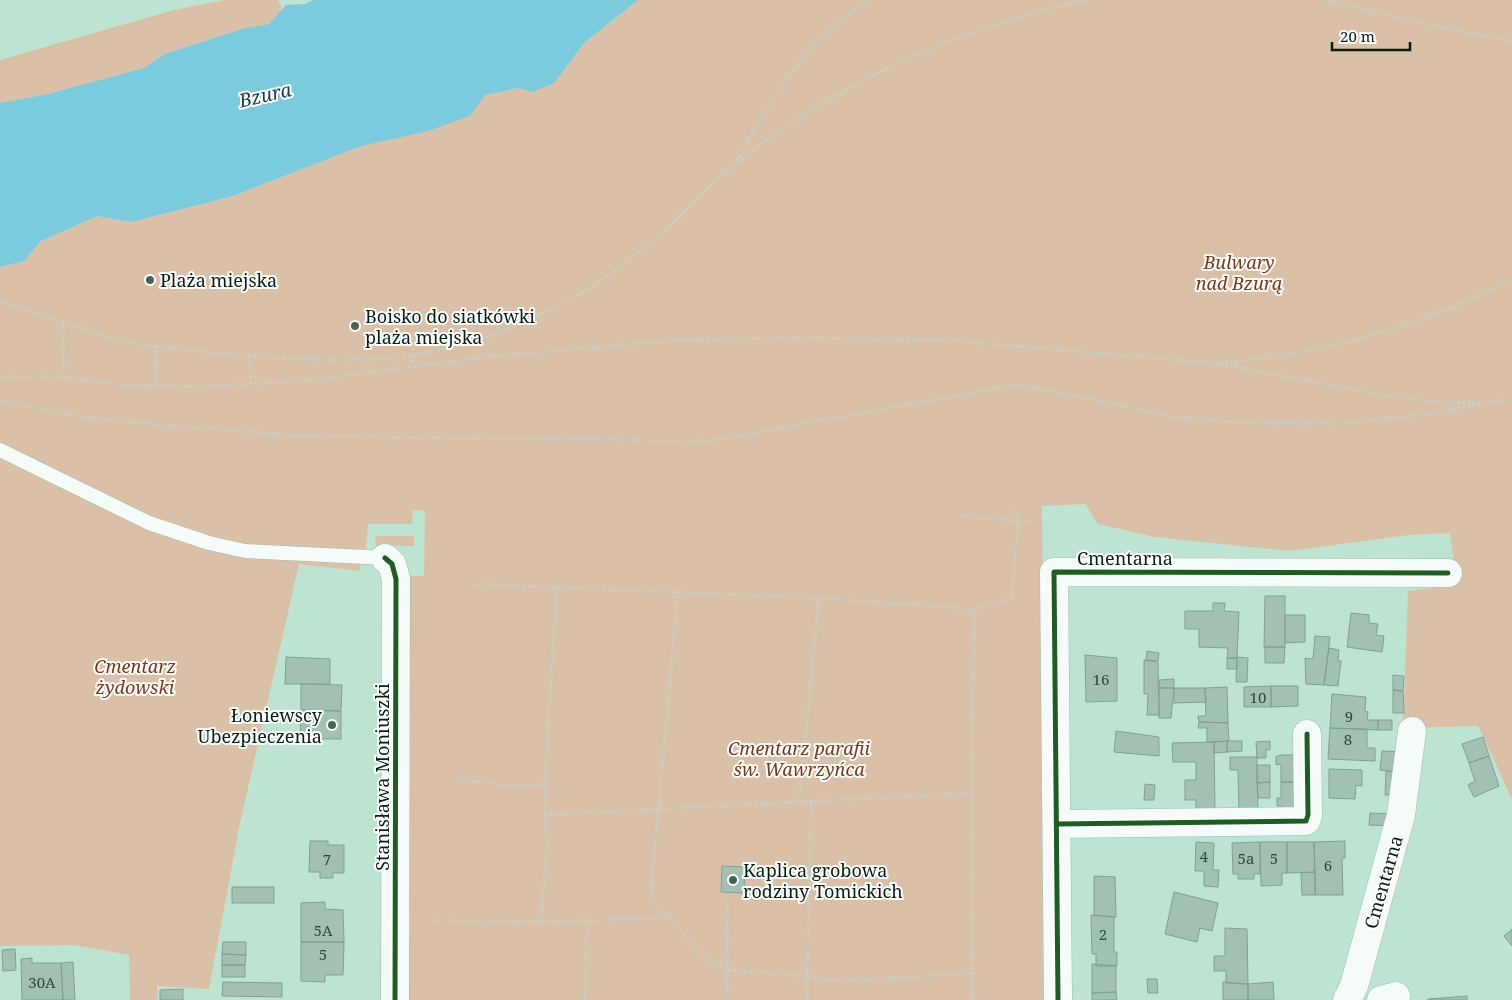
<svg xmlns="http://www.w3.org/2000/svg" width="1512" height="1000" font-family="'Noto Serif',serif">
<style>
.green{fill:#dac0a6}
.water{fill:#7acbdd}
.building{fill:#a2c1b2;stroke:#81a092}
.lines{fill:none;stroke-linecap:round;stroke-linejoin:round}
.lane-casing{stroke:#9dbdae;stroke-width:15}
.street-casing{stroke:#9dbdae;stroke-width:29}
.path{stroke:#c4d0ca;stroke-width:3;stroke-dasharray:2.5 2.5;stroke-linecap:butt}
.lane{stroke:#f5fbf8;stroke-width:14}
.street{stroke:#f5fbf8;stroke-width:28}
.cycleway-casing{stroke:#fff;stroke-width:8}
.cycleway{stroke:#1b5e20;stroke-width:5}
.poi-dot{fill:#436456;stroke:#fff;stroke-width:2}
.labels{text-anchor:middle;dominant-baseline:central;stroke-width:4;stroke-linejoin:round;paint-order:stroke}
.number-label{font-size:15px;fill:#2a483b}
.park-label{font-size:18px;font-style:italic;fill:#7b3513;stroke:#fff}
.poi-label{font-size:18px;fill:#021f13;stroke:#fff;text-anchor:start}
.street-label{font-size:18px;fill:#021f13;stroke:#fff}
.water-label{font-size:19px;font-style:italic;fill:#14404f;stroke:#fff}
</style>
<rect width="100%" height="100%" fill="#bce4d1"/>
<path class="green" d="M224,0H278L282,10L269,24L245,28L165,54L144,68L48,94L0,103V60L174,10Z
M638,0H1512V799L1478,726L1403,728L1408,591L1457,585L1450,533L1409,535L1289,551L1155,537L1098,524L1085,504L1042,506L1046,1000H405L407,576H424L425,511L413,510L412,524H368L366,549H360V571L299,564L240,823L209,989L157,986L158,1000H130L129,955L74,945L0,946V267L24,261L41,241L97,216L131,222L233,196L361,146L393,137L485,95L518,88L532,92L576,55L585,42Z
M375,536H414V546H376Z"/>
<path class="water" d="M313,0H638L585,42L554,83L532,92L518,88L485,95L470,116L428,131L361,146L233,196L131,222L97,216L41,241L24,261L0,267V103L48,94L144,68L165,54L245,28L269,24L286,5L305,4Z"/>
<path class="building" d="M1265,596H1285V647H1264Z
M1213,603H1225L1224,611L1239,612L1237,658H1227L1228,648L1199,647V629H1185V611H1213Z
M1351,613L1369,615V623L1378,624L1376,635L1384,636L1382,652L1347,647Z
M1285,615H1305V642L1285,643Z
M1315,636L1330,637L1324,685L1306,684L1305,658L1313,659Z
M1265,647H1285L1284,663H1265Z
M1329,648L1339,650L1338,661H1341L1338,686L1324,685Z
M1147,651L1159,653L1158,661L1146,660Z
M1085,655L1117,658V701L1086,702Z
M286,657L330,659V684H285Z
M1237,657L1248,658L1247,682H1236Z
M1227,658H1237V669H1227Z
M1144,660L1158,662L1159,715H1147L1148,694H1144Z
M1393,675L1404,676L1403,691L1393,690Z
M1174,679V688H1159V680Z
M301,684L342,685L341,711L301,710Z
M1271,686H1298V706L1271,707Z
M1271,686V707H1244V687Z
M1227,687L1228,723L1199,722L1198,716H1206L1205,688Z
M1159,688H1174L1171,718H1159Z
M1174,688H1205L1206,702L1174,703Z
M1393,690L1403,691L1404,713H1393Z
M1332,694L1366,697L1365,711L1368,712L1367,720H1378V730L1330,728Z
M301,710L341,711V739H300Z
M1378,720H1392V730H1378Z
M1199,722L1228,723L1229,741L1207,742V728H1198Z
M1330,728L1367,729V748H1375V761L1328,759Z
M1116,731L1159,737V756L1114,752Z
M1483,737L1489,756L1469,763L1462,744Z
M1227,741H1242V751L1227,752Z
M1227,741V752L1214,753V742Z
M1270,741V750H1266V758H1257L1256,742Z
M1214,742L1215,811L1196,812V800H1185V780H1196V762H1173L1172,743Z
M1382,751L1402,752L1399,772L1380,770Z
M1280,755H1300V782H1281V764L1276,765V757Z
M1489,756L1499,786L1474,797L1468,785L1475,781L1469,763Z
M1230,757H1257L1258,811H1239L1238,770H1230Z
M1257,765H1270V782L1257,783Z
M1329,769L1362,770V786L1356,785L1355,799L1329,798Z
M1386,771L1399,772L1397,795H1385Z
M1270,782V798H1258L1257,783Z
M1281,782H1300V810H1282V806H1277V798H1281Z
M1145,784L1155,785L1154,800H1144Z
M1370,813L1393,814L1391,826L1369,825Z
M310,841H328V845H344V873H333V878H320V872H309Z
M1345,841V858H1342L1343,895H1315L1314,842Z
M1196,842L1214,843L1213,870H1219L1218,887L1204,886V871H1195Z
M1260,842H1287V873H1282V885L1261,886Z
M1260,842V874H1254V879H1238V874H1233L1232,843Z
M1287,842H1314L1315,872L1287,873Z
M722,866L745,867L744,893L721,892Z
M1315,872V895H1302L1301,873Z
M1094,876L1115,877L1116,917L1094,915Z
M232,887H274V903H232Z
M1174,892L1218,903L1212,931L1200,928L1197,942L1165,934Z
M325,902V909L343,910L344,942H301V903Z
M1091,915L1114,917V952H1117V966H1096V954H1092Z
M1225,928L1247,929L1248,984L1226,983V971H1214V956H1225Z
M1512,929V945H1511L1504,936Z
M223,942H246V955L222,954Z
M301,942H344L343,975H325V982L301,981Z
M15,949L16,970L3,971L2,950Z
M222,954L246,955L245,965H222Z
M32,958V963H61L63,1000H22L21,959Z
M73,962L75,1000H63L61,963Z
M1092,964L1116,966V992L1092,993Z
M222,965H245V977H222Z
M1147,979H1157L1158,993H1148Z
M223,982L282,983V997L222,996Z
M1223,982L1248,984V1000H1223Z
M1273,982L1274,1000H1248V984Z
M183,989V1000H160V990Z
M1116,992L1117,1000H1092V993Z
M1467,996V1000H1427L1429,999Z"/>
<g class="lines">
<defs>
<path id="lane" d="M0,450L149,523L209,543L245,551L385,558"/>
<path id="street" d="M385,558L392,564L396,579L395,1000
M1057,824L1306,821L1308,815L1307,734
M1058,1000L1054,572L1448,573
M1347,1000L1354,986L1401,815L1412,731
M1381,1000L1396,996"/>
</defs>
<use href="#lane" class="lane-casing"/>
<use href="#street" class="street-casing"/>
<path class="path" d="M1324,0L1427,24L1512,41
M737,161C764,113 792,64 833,26C844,17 856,9 867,0
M0,302C40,314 80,329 120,340C148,348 180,348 209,352C290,361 387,367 466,344C502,334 554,309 586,290C607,277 630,260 649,244C679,220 703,190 733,166C835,84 960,26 1088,0
M63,321L64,378
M156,345V386
M412,355L413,366
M249,356L251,384
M1220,363C1324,353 1419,328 1512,279
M0,377L53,376L124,385L198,387L314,380L485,357L677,340L792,338L945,340L1214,363L1387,396L1450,403H1488L1512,399
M0,401L99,420L303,436L710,441L1015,385L1093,399L1169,416L1247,423L1340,424L1430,414L1479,405
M960,516L1018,521L1039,520
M468,584L819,598L974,609L1012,598L1018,521L1014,507
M678,591L651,894L668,918L706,958L728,970L807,976L838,981L972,973
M462,781L492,782L500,785H546
M799,802L819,598
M545,815L972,793
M727,900L728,1000
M433,920L541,922L668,918
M541,922L547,849L545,815L547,740L557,587
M585,1000L587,919
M807,1000L811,801
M973,1000L972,793L974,609"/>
<use href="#lane" class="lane"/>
<use href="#street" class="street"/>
<defs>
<path id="cycleway" d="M385,558L392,564L396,579L395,1000
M1057,824L1306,821L1308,815L1307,734
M1058,1000L1054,572L1448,573"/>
</defs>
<use href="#cycleway" class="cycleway-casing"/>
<use href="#cycleway" class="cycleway"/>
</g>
<g class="poi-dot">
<circle cx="150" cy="280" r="5"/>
<circle cx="355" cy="326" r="5"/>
<circle cx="332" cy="725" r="5"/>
<circle cx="733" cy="880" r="5"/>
</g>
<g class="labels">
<g class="number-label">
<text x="1101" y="679">16</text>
<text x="1258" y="697">10</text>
<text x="1349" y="716">9</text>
<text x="1348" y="739">8</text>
<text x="1204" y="856">4</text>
<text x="1246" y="858">5a</text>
<text x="1274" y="858">5</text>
<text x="327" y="859">7</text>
<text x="1328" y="865">6</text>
<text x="323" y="930">5A</text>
<text x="1103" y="934">2</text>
<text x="323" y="954">5</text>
<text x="42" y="982">30A</text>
</g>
<g class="park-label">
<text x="1239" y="262">Bulwary<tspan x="1239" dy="21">nad Bzurą</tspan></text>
<text x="135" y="666">Cmentarz<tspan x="135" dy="21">żydowski</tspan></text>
<text x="799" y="748">Cmentarz parafii<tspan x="799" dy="21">św. Wawrzyńca</tspan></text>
</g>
<g class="poi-label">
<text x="160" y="280">Plaża miejska</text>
<text x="365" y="316">Boisko do siatkówki<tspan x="365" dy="21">plaża miejska</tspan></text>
<text x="322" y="715" text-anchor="end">Łoniewscy<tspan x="322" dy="21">Ubezpieczenia</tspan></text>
<text x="743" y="870">Kaplica grobowa<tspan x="743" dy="21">rodziny Tomickich</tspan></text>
</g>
<g class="street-label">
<text x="1125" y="558">Cmentarna</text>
<text transform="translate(382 777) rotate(-90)">Stanisława Moniuszki</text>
<text transform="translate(1383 882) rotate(-74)">Cmentarna</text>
</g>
<g class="water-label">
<text transform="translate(265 95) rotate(-13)">Bzura</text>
</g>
</g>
<path d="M1332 42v8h78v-8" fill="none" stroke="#021f13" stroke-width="2.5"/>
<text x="1340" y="42" font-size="15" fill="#021f13" stroke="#ffffff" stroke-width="4" paint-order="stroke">20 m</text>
</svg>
